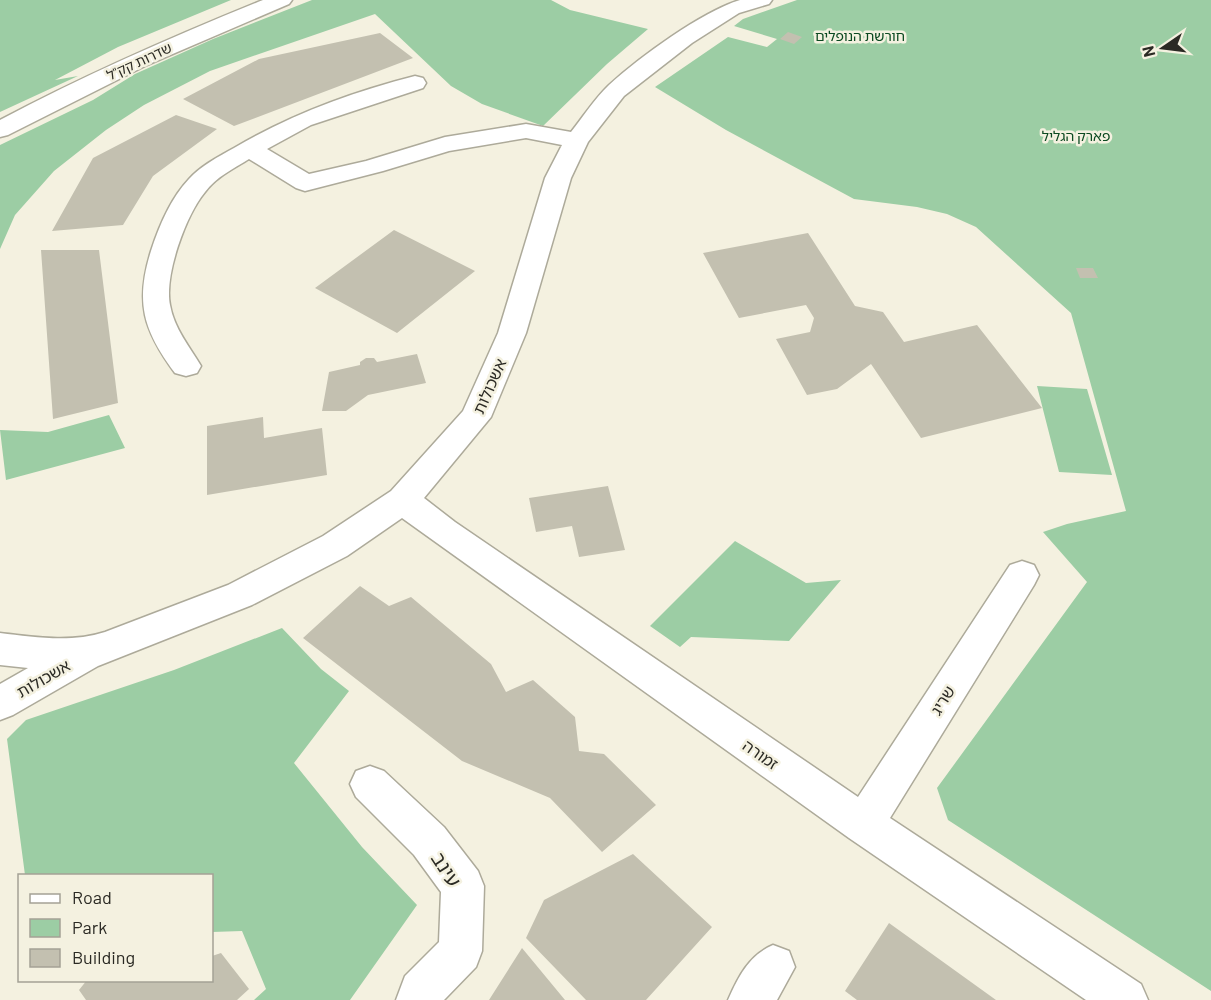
<svg xmlns="http://www.w3.org/2000/svg" width="1211" height="1000" font-family="Barlow,'Noto Sans Hebrew',sans-serif">
<style>
.green{fill:#9ccda4}
.building{fill:#c3c0b0}
.lines{fill:none;stroke-linecap:round;stroke-linejoin:round}
.minor-casing{stroke:#adaa9a;stroke-width:3}
.minor{fill:#fff;fill-rule:evenodd}
.labels{text-anchor:middle;dominant-baseline:central;stroke-width:5;stroke-linejoin:round;paint-order:stroke}
.far-park-label{font-size:14px;fill:#0b4920;stroke:#f4f1e0}
.far-street-label{font-size:14px;fill:#2b2a24;stroke:#f4f1e0}
.street-label{font-size:16px;fill:#2b2a24;stroke:#f4f1e0}
.near-street-label{font-size:20px;fill:#2b2a24;stroke:#f4f1e0}
</style>
<rect width="100%" height="100%" fill="#f4f1e0"/>
<path class="green" d="M0,0H231L118,47L55,80L78,76L0,112Z
M312,0H551L570,10L648,29L607,64L543,126L482,104L451,86L375,14L210,71L144,105L106,130L54,171L15,215L0,249V145L93,100L135,74L213,39Z
M797,0H1211V991L948,820L937,788L1087,582L1043,532L1067,524L1126,511L1071,313L976,227L947,214L917,207L854,199L726,130L655,87L728,37L767,47L777,39L734,26L743,19Z
M1037,386L1087,389L1112,475L1059,472Z
M109,415L125,448L6,480L0,430L48,432Z
M735,541L806,583L841,580L789,641L691,637L680,647L650,626Z
M282,628L321,669L349,691L294,763L362,847L417,905L350,1000H254L266,989L242,931L212,932V876L25,875L7,739L26,720L174,670Z"/>
<path class="building" d="M788,32L802,37L794,44L780,39Z
M380,33L413,58L234,126L183,99L259,59Z
M176,115L217,129L153,176L123,225L52,231L93,158Z
M394,230L475,271L397,333L315,288Z
M808,233L855,306L883,312L904,342L977,325L1042,408L921,438L871,364L837,389L807,395L776,339L810,332L814,318L806,305L739,318L703,253Z
M41,250H99L118,403L53,419Z
M1076,268H1093L1098,278H1080Z
M417,354L426,383L368,395L346,411H322L329,372L360,365V362L366,358H374L377,362Z
M263,417L264,438L322,428L327,475L207,495V426Z
M608,486L625,550L579,557L572,526L536,532L529,498Z
M360,586L389,606L411,597L491,664L506,692L533,680L575,717L579,751L604,754L656,805L602,852L550,798L462,761L303,638Z
M633,854L712,927L646,1000H586L526,938L544,900Z
M889,923L996,1000H857L845,991Z
M522,948L565,1000H489Z
M221,953L249,989L237,1000H86L79,990L87,980H212V956Z"/>
<g class="lines">
<defs>
<path id="minor" d="M263,0H292L289,4L147,65L8,135L0,137V120C85,75 174,36 263,0Z
M740,0H772L769,4L739,13L692,43L624,96L588,142L571,178L526,333L491,417L424,498L455,522L858,797L1010,565L1022,561L1034,565L1039,575L1034,585L890,818L1141,984L1148,1000H1086L849,838L402,518L347,556L252,605L98,666L13,715L0,720V684L28,668L0,665V633C34,637 71,643 105,632L228,585L323,536L391,491L463,411L498,333L545,178L562,145L526,138L449,151L383,171L305,191L296,188L249,159C233,169 216,177 205,192C186,215 164,275 170,305C174,328 189,346 201,366L197,373L186,376L175,373C143,330 135,302 151,251C159,226 171,198 189,179C202,165 218,157 234,148C290,115 352,92 415,76L423,78L426,83L423,88L311,125L267,149L309,174L366,161L445,137L526,124L571,132C583,117 595,98 609,85C640,57 701,12 740,0Z
M370,766L384,771L444,827L478,871L484,886L482,951L476,967L444,1000H396L405,976L439,942L441,892L414,855L356,797L350,784L356,771Z
M773,945L789,951L795,967L777,1000H728C738,977 749,955 773,945Z"/>
</defs>
<use href="#minor" class="minor-casing"/>
<use href="#minor" class="minor"/>
</g>
<g class="labels">
<g class="far-park-label">
<text x="860" y="35">חורשת הנופלים</text>
<text x="1076" y="135">פארק הגליל</text>
</g>
<g class="far-street-label">
<text transform="translate(139 61) rotate(-25)">שדרות קק"ל</text>
</g>
<g class="street-label">
<text transform="translate(489 386) rotate(-66)">אשכולות</text>
<text transform="translate(43 678) rotate(-30)">אשכולות</text>
<text transform="translate(942 700) rotate(-58)">שריג</text>
<text transform="translate(761 754) rotate(35)">זמורה</text>
</g>
<g class="near-street-label">
<text transform="translate(447 869) rotate(57)">עינב</text>
</g>
</g>
<rect x="18" y="874" width="195" height="108" fill="#f4f1e0" stroke="#a4a195" stroke-width="1.5"/>
<rect x="30" y="894" width="30" height="9" fill="#ffffff" stroke="#a4a195" stroke-width="1.5"/>
<text x="72" y="904" font-size="18" fill="#2b2a24">Road</text>
<rect x="30" y="919" width="30" height="18" fill="#9ccda4" stroke="#a4a195" stroke-width="1.5"/>
<text x="72" y="934" font-size="18" fill="#2b2a24">Park</text>
<rect x="30" y="949" width="30" height="18" fill="#c3c0b0" stroke="#a4a195" stroke-width="1.5"/>
<text x="72" y="964" font-size="18" fill="#2b2a24">Building</text>
<g transform="translate(1163 48) rotate(256)" stroke="#f4f1e0" stroke-width="4.5" paint-order="stroke">
<path d="M0-4.5L10 22L0 15L-10 22Z" fill="#2b2a24"/>
<text y="-9" font-size="16" font-weight="bold" text-anchor="middle" fill="#2b2a24">N</text>
</g>
</svg>
